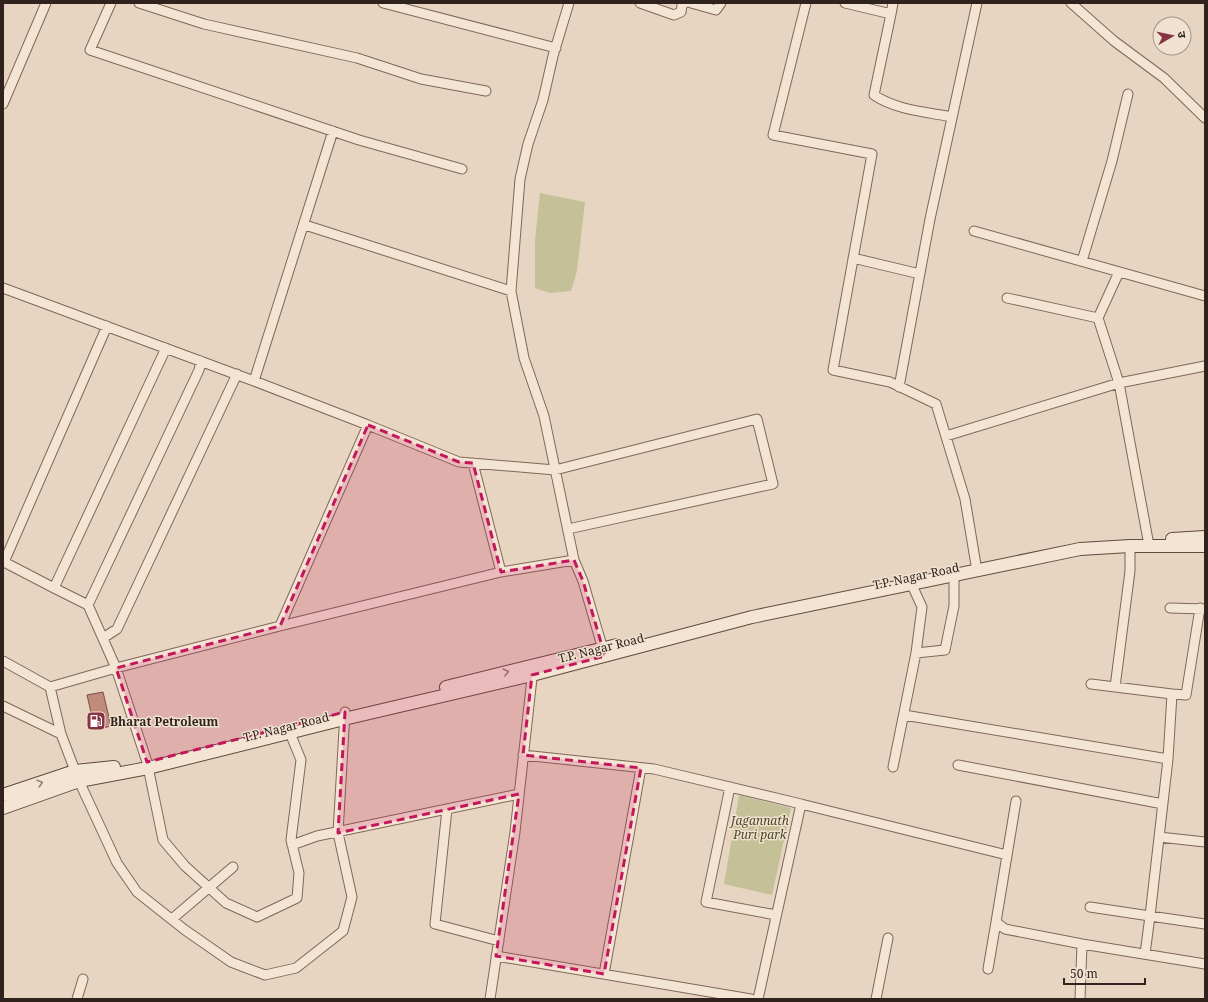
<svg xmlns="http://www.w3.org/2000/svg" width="1208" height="1002" font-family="'Noto Serif','Noto Sans Devanagari',serif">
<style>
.green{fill:#c4c097}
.building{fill:#c18b7c;stroke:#7b4f44}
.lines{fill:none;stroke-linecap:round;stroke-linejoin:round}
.street-casing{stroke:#7f675b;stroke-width:11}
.secondary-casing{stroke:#60493e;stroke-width:14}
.street{stroke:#f3e4d3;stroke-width:9}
.secondary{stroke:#f3e4d3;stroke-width:12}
.oneway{stroke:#928478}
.marked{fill:#c2185b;fill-opacity:0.2;stroke:#c2185b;stroke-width:3;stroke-dasharray:8 5;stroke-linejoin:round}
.labels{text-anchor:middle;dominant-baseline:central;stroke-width:3;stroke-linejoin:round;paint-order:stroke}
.street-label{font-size:12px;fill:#30231d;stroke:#f0e1d0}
.poi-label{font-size:12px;font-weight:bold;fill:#30231d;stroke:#f0e1d0;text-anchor:start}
.park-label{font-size:12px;font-style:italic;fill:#484a27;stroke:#f0e1d0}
</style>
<rect width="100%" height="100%" fill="#e7d5c1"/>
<path class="green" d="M540,193L585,202L577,271L571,291L550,293L535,288V240Z
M739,795L791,808L772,895L724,884Z"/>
<path class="building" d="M103,692L111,726L95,730L87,695Z"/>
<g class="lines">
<defs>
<path id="street" d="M111,3L90,50L359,140L462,169
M139,3L204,24L357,58L421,79L486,91
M383,3L556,48
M569,3L553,56L543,100L528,144L520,179L511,291L524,358L544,416L574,560L583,581L604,653
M640,3L674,15L681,12L682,5L685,3
M691,3L716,10L721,3
M806,3L773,135L872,154L833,370L890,382L936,404L965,499L977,571
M845,3L891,14L893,3
M1071,3L1114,41L1164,78L1205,118
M891,14L874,95C896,110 926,112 952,117
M3,104L46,3
M305,225L511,291
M974,231L1205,296
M853,258L920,274
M1082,261L1112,161L1128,94
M3,288L254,381L333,131
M1007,298L1098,318
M107,326L4,562L54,588L166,348
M899,387L930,219L977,3
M368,425L459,462L555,470L757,419L773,484L568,529
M946,436L1119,383L1098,318L1119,272
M473,463L501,572L574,560
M1148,540L1119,383L1205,366
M911,583L922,607L916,653L945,650L954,606V576
M54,588L88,605L199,370L201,361
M88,605L116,668L280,626L368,425L254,381
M1170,608L1205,609
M280,626L501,572
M103,638L117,629L237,374
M3,661L50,687
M1091,684L1172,694L1168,759
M1115,687L1130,571V546
M1172,694L1186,695L1200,608
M3,706L61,734
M904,715L1168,759L1150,916L1205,924
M290,733L301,760L291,840L299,873L297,898L257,917L226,903L185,866L163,840L147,762L116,668L50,687L61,734L79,781L117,863L137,892L185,930L231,962L265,975L296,968L343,931L352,897L338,833L345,712
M523,755L654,769L801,804L758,999
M958,765L1163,804
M893,767L916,653
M730,787L706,902L776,915
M1016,801L996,922L1005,929L1082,944L1080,999
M801,804L1007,855
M447,809L435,924L499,941
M1159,837L1205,842
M292,845L317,836L519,794
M1090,907L1150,916L1145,954
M172,919L233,867
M1082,944L1205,964
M496,956L751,999
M988,969L996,922
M604,974L641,768
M77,999L83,979
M490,999L515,832L533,669
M876,999L888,938"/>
<path id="secondary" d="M1172,539L1205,537
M446,687L617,645
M3,795L75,771L114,767
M3,808L79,781L148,768L344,719L532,675L752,617L1080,549L1130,546H1205"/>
</defs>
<use href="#street" class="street-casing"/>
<use href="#secondary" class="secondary-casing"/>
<use href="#street" class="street"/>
<use href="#secondary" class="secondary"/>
</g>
<defs><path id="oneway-chevron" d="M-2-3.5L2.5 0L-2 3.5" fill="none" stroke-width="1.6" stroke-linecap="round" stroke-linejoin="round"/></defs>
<g class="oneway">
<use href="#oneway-chevron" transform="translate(506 672) rotate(-14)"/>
<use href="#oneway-chevron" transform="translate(40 783) rotate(-18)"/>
</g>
<path class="marked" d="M368,425L459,462L473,463L501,572L574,560L583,581L605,656L532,675L523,755L641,768L604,974L496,956L519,794L338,833L345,712L147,762L116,668L280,626Z"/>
<defs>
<symbol id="fuel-square" viewBox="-11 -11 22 22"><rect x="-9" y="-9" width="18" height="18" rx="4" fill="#863343" stroke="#f0e1d0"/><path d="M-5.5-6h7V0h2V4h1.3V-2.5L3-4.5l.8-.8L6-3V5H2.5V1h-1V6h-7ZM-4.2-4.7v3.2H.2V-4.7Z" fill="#fff"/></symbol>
</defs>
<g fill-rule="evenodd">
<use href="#fuel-square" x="85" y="710" width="22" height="22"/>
</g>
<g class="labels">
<g class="street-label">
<text transform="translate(916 576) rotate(-12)">T.P. Nagar Road</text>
<text transform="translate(601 648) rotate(-14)">T.P. Nagar Road</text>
<text transform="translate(286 727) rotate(-14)">T.P. Nagar Road</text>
</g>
<g class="poi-label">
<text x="110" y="721">Bharat Petroleum</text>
</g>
<g class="park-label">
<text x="760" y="820">Jagannath<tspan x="760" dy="14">Puri park</tspan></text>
</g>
</g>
<rect width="1208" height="1002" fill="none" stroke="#30231d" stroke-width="8"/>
<g transform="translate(1172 36) rotate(81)"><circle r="19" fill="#f0e1d0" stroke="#a39588"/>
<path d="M0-3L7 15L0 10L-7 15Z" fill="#863343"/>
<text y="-6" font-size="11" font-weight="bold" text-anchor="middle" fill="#30231d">उ</text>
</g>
<path d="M1064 978v6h81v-6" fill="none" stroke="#30231d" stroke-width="2"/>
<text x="1070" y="978" font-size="12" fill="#30231d" stroke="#f0e1d0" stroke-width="3" paint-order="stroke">50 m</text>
</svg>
